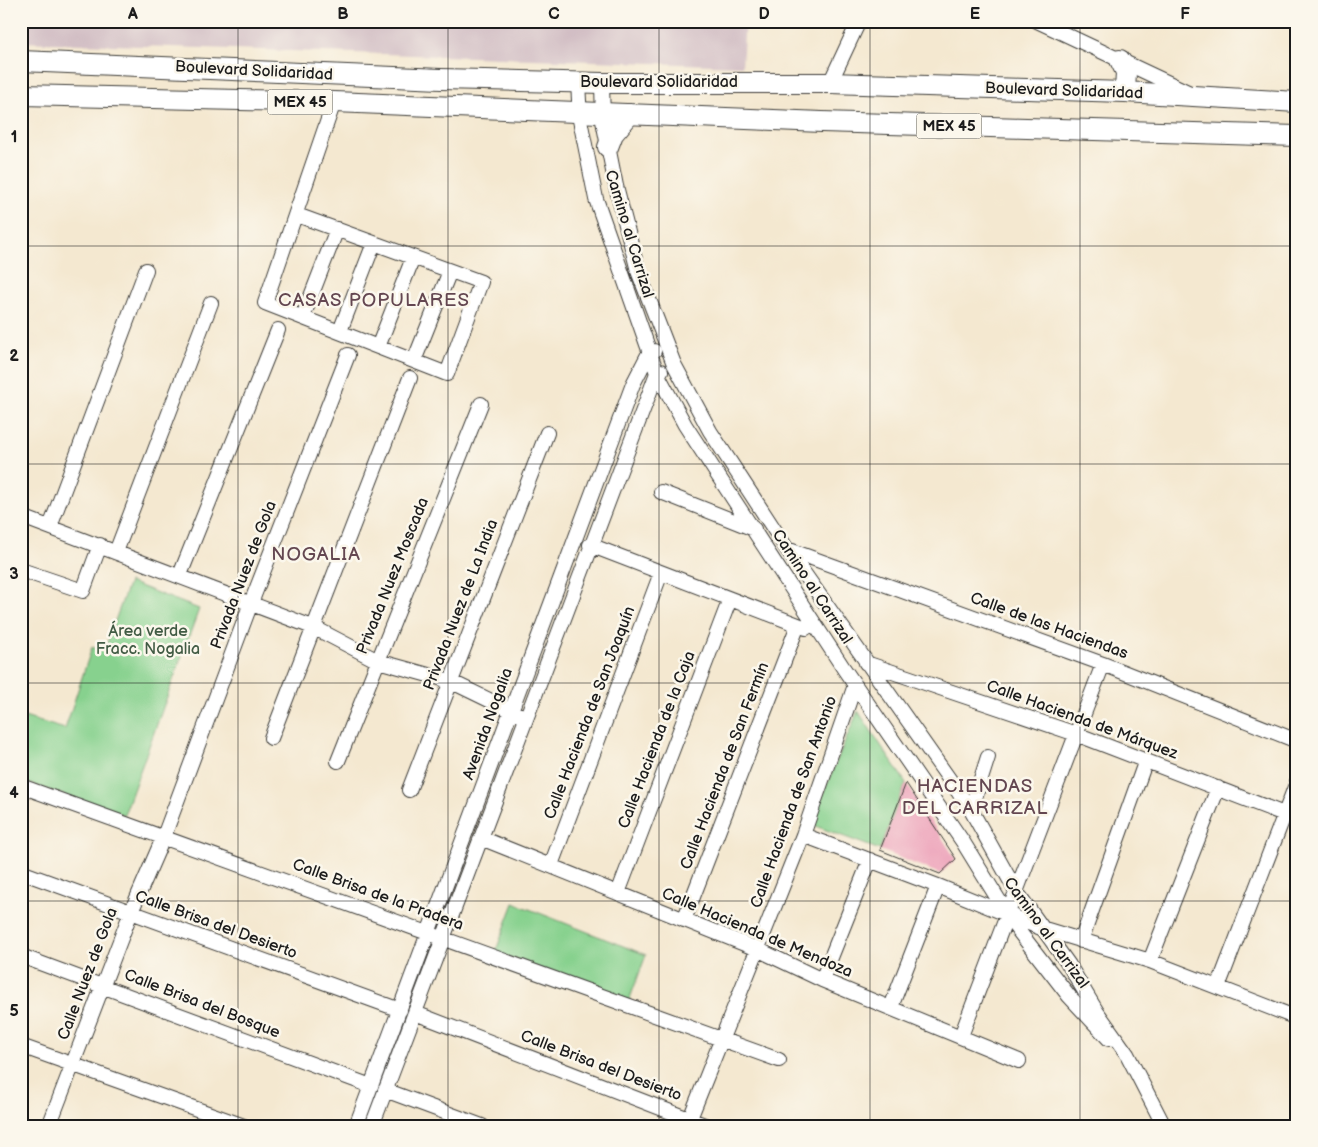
<svg xmlns="http://www.w3.org/2000/svg" width="1318" height="1147" font-family="'Balsamiq Sans',sans-serif">
<style>
.industrial{fill:#d2bec4}
.green{fill:#87d18e;stroke:#527655}
.building{fill:#eb97b3}
.lines{fill:none;stroke-linecap:round;stroke-linejoin:round}
.minor-casing{stroke:#3c3b37;stroke-width:16}
.highway-casing{stroke:#3c3b37;stroke-width:22}
.minor{stroke:#fff;stroke-width:14}
.highway{stroke:#fff;stroke-width:20}
.grid{fill:none;stroke:#1c1c1c;stroke-width:1;stroke-opacity:0.55}
.labels{text-anchor:middle;dominant-baseline:central;stroke-width:5;stroke-linejoin:round;paint-order:stroke}
.shield{fill:#fbf7ec;stroke:#5f5e5a;stroke-width:1}
.shield-label{font-size:15px;font-weight:bold;fill:#1c1c1c}
.street-label{font-size:16px;fill:#1c1c1c;stroke:#fbf7ec}
.park-label{font-size:16px;fill:#415b44;stroke:#fbf7ec}
.quarter-label{font-size:19px;letter-spacing:1px;fill:#644751;stroke:#fbf7ec}
.neatline{fill:none;stroke:#1c1c1c;stroke-width:2}
.grid-label{font-size:16px;text-anchor:middle;font-weight:bold;fill:#1c1c1c}
</style>
<rect width="100%" height="100%" fill="#fbf7ec"/>
<filter id="ink" filterUnits="userSpaceOnUse"><feTurbulence type="fractalNoise" baseFrequency=".02" numOctaves="2"/><feDisplacementMap in="SourceGraphic" scale="10" xChannelSelector="R" yChannelSelector="G"/><feConvolveMatrix kernelMatrix="1 2 1 2 8 2 1 2 1" color-interpolation-filters="sRGB"/></filter>
<filter id="wash" filterUnits="userSpaceOnUse"><feTurbulence type="fractalNoise" baseFrequency=".0096" numOctaves="4" result="noise"/><feDisplacementMap in="SourceGraphic" scale="20" xChannelSelector="R" yChannelSelector="G"/><feGaussianBlur stdDeviation="1.12" result="paint"/><feColorMatrix in="noise" values="0 0 0 0 0 0 0 0 0 0 0 0 0 0 0 0 0 1.4 0 .05"/><feComposite in="paint" operator="in"/></filter>
<g filter="url(#wash)">
<rect width="100%" height="100%" fill="#f4e8d0"/>
<path class="industrial" d="M21,21H745L742,66L21,42Z"/>
<path class="green" d="M129,582L199,609L124,815L21,781V716L65,729L92,647L104,651Z
M858,711L906,783L880,850L810,824Z
M514,903L646,955L629,1001L495,953Z"/>
<g id="blocks">
<path class="building" d="M906,783L956,859L940,874L880,850Z"/>
</g>
</g>
<g filter="url(#ink)">
<use href="#blocks" fill-opacity="0" stroke="#3c3b37" stroke-width="1"/>
<g class="lines">
<defs>
<path id="minor" d="M1037,21L1190,93
M578,82L580,120L596,199L657,373L685,425L844,669L963,842L1014,925L1069,996L1109,1039
M602,83L603,121L616,186L638,271L674,364L710,431L787,549L971,810L1016,891L1069,965L1097,1012L1127,1054L1164,1126
M830,83L859,21
M297,215L481,282L447,374L265,303L334,102
M303,317L337,229
M340,331L374,243
M378,347L413,258
M414,361L450,271
M661,492L754,529
M25,518L315,628L378,661L450,681L520,715
M50,527L146,270
M590,545L806,628
M787,549L1103,664L1297,741
M116,552L211,303
M21,570L83,591L100,545
M180,575L278,330
M866,663L1076,734L1284,814
M271,738L410,378
M338,761L481,404
M21,786L779,1060
M409,790L547,433
M971,810L988,757
M803,835L938,886L1041,928L1150,961L1297,1018
M481,838L757,949L822,980L1019,1061
M551,865L661,573
M21,872L400,1010
M618,893L730,599
M684,920L798,625
M1081,941L1146,760
M21,956L371,1086
M1150,961L1218,788
M822,980L870,860
M1218,987L1297,782
M891,1007L938,886
M415,1013L707,1126
M961,1036L1103,664
M21,1046L244,1126
M385,1090L482,1126
M49,1126L131,912L164,836L251,603L348,355
M356,1126L633,384L649,353L654,351
M372,1126L657,373L661,371
M687,1126L803,835L855,685"/>
<path id="highway" d="M1120,60L1126,72L1125,92
M21,61L441,79L602,83H830L1125,92L1297,102
M21,95L334,102L822,122L1297,136
M608,147L613,134L630,114"/>
</defs>
<use href="#minor" class="minor-casing"/>
<use href="#highway" class="highway-casing"/>
<use href="#minor" class="minor"/>
<use href="#highway" class="highway"/>
</g>
</g>
<path class="grid" d="M238,21V1126M448,21V1126M659,21V1126M870,21V1126M1080,21V1126M21,246H1297M21,464H1297M21,683H1297M21,901H1297"/>
<g class="labels">
<g class="shield">
<rect x="267.5" y="89.5" width="65" height="25" rx="4"/>
<rect x="916.5" y="113.5" width="65" height="25" rx="4"/>
</g>
<g class="shield-label">
<text x="300" y="102">MEX 45</text>
<text x="949" y="126">MEX 45</text>
</g>
<g class="street-label">
<text transform="translate(254 71) rotate(3)">Boulevard Solidaridad</text>
<text x="659" y="82">Boulevard Solidaridad</text>
<text transform="translate(1064 91) rotate(2)">Boulevard Solidaridad</text>
<text transform="translate(629 234) rotate(73)">Camino al Carrizal</text>
<text transform="translate(244 575) rotate(-69)">Privada Nuez de Gola</text>
<text transform="translate(393 576) rotate(-68)">Privada Nuez Moscada</text>
<text transform="translate(812 587) rotate(57)">Camino al Carrizal</text>
<text transform="translate(461 605) rotate(-69)">Privada Nuez de La India</text>
<text transform="translate(1049 626) rotate(20)">Calle de las Haciendas</text>
<text transform="translate(590 713) rotate(-69)">Calle Hacienda de San Joaquín</text>
<text transform="translate(1082 720) rotate(20)">Calle Hacienda de Márquez</text>
<text transform="translate(488 724) rotate(-70)">Avenida Nogalia</text>
<text transform="translate(657 740) rotate(-69)">Calle Hacienda de la Caja</text>
<text transform="translate(725 766) rotate(-69)">Calle Hacienda de San Fermín</text>
<text transform="translate(794 802) rotate(-70)">Calle Hacienda de San Antonio</text>
<text transform="translate(378 895) rotate(20)">Calle Brisa de la Pradera</text>
<text transform="translate(216 925) rotate(20)">Calle Brisa del Desierto</text>
<text transform="translate(757 933) rotate(23)">Calle Hacienda de Mendoza</text>
<text transform="translate(1046 933) rotate(54)">Camino al Carrizal</text>
<text transform="translate(88 974) rotate(-69)">Calle Nuez de Gola</text>
<text transform="translate(202 1004) rotate(21)">Calle Brisa del Bosque</text>
<text transform="translate(601 1066) rotate(21)">Calle Brisa del Desierto</text>
</g>
<g class="park-label">
<text x="148" y="631">Área verde<tspan x="148" dy="18">Fracc. Nogalia</tspan></text>
</g>
<g class="quarter-label">
<text x="374" y="300">CASAS POPULARES</text>
<text x="316" y="554">NOGALIA</text>
<text x="975" y="786">HACIENDAS<tspan x="975" dy="22">DEL CARRIZAL</tspan></text>
</g>
</g>
<rect width="1318" height="1147" fill="none" stroke="#fbf7ec" stroke-width="55"/>
<rect x="28" y="28" width="1262" height="1092" class="neatline"/>
<g class="grid-label">
<text x="133" y="19">A</text>
<text x="343" y="19">B</text>
<text x="554" y="19">C</text>
<text x="764" y="19">D</text>
<text x="975" y="19">E</text>
<text x="1185" y="19">F</text>
<text x="14" y="142">1</text>
<text x="14" y="361">2</text>
<text x="14" y="579">3</text>
<text x="14" y="798">4</text>
<text x="14" y="1016">5</text>
</g>
</svg>
